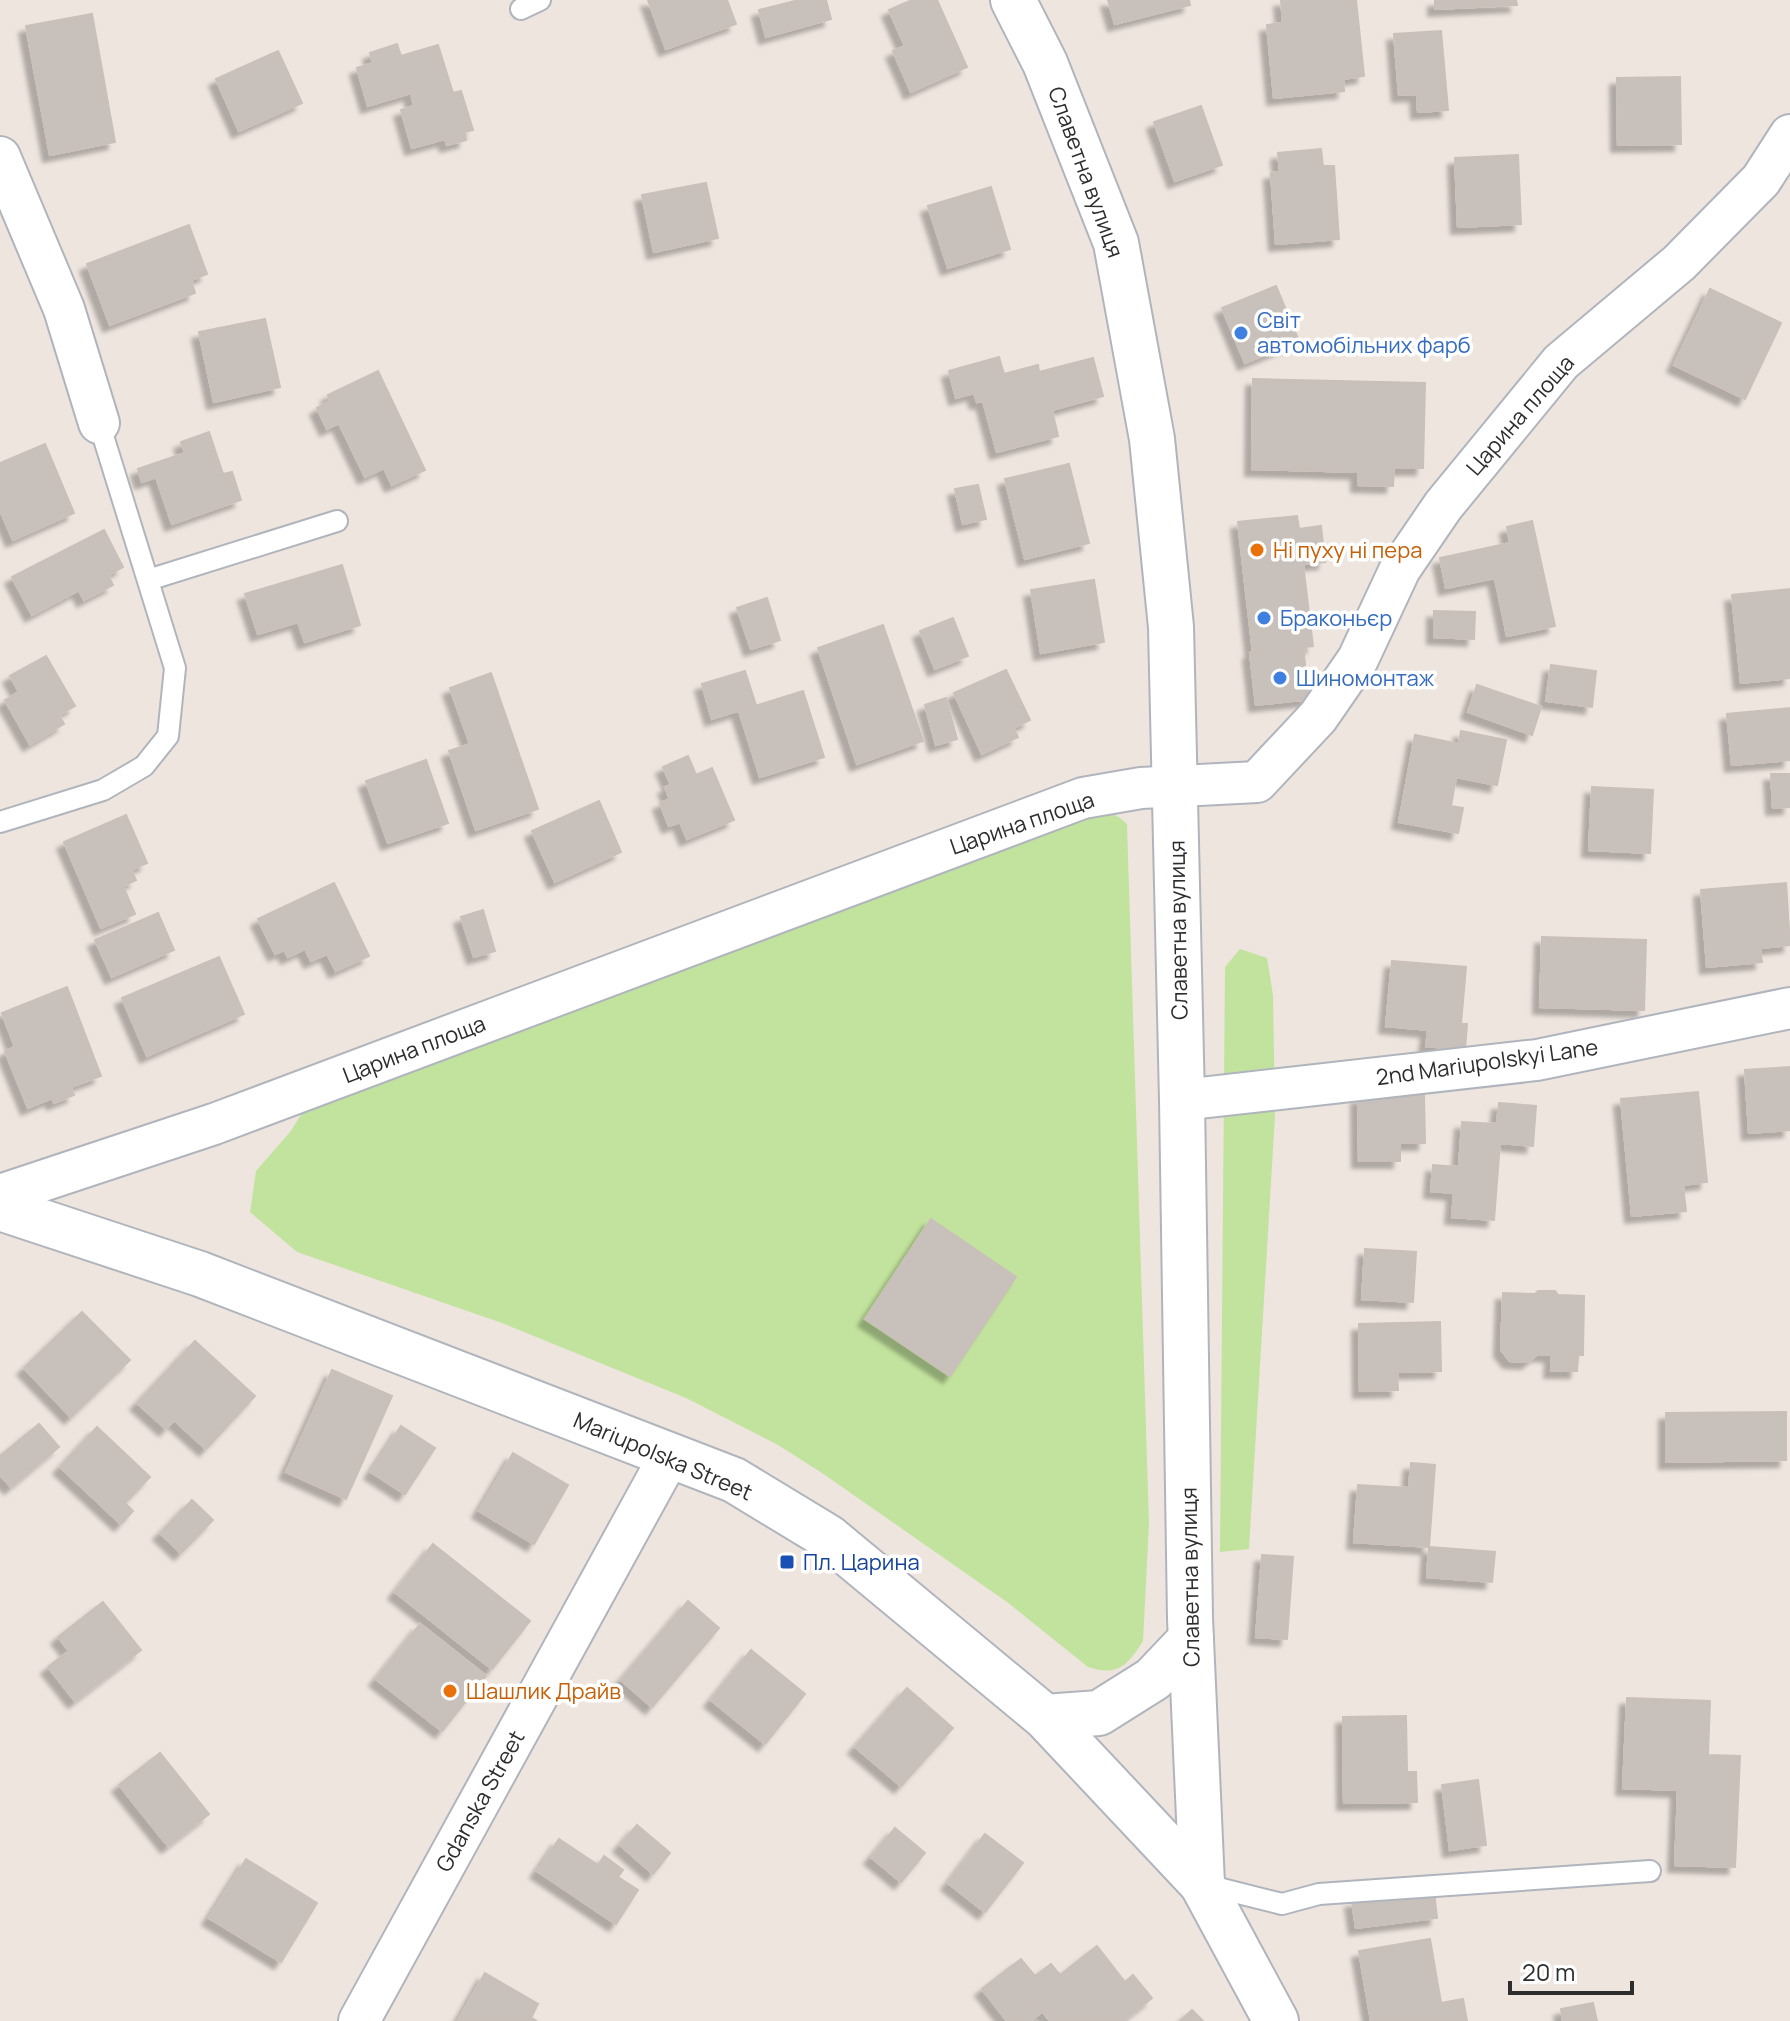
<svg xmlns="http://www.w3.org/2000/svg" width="1790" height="2021" font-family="Manrope,sans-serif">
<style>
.green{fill:#c2e39d}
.building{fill:#c7c0bb;stroke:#cac0b9;stroke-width:2;filter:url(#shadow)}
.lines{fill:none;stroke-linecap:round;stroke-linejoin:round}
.service-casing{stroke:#b0b5bd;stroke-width:24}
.minor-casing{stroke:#b0b5bd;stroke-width:44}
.tertiary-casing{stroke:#b0b5bd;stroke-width:48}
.secondary-casing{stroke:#b0b5bd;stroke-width:48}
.service{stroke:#fff;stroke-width:20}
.minor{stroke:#fff;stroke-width:40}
.tertiary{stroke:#fff;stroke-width:44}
.secondary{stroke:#fff;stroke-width:44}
.shop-dot{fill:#3f7fe0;stroke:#fff;stroke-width:3}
.food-dot{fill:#e8710a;stroke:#fff;stroke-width:3}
.transit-dot{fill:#1a4fb4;stroke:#fff;stroke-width:3}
.labels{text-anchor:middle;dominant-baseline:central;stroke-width:7;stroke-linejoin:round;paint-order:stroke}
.street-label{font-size:22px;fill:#2d2d2d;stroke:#fff}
.shop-label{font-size:22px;fill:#366cbe;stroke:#fff;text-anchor:start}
.food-label{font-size:22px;fill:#c56008;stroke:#fff;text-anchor:start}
.transit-label{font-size:22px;fill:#164399;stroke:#fff;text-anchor:start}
</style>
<defs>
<filter id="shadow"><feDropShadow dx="-7" dy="7" stdDeviation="2" flood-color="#0004"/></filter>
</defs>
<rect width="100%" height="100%" fill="#eee5df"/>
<path class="green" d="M1110,812L1120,818L1127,824L1149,1524L1143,1641C1128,1665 1118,1677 1088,1667L1007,1602L822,1473L778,1445L686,1398L502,1323L297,1252L250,1212L256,1171L290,1132L308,1104L1085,813Z
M1240,949L1267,958L1273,995L1275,1116L1249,1549L1220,1552L1225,967Z"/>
<path class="building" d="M648,0H727L736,24L666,49Z
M799,0H826L831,19L766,37L759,10Z
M912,0H937L967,67L911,92L893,51L905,46L889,10Z
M1108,0H1189L1190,5L1115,24Z
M1281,0H1356L1364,76L1343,79L1344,91L1274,98L1267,25L1283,23Z
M1435,0H1516L1517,5L1435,9Z
M92,14L115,142L50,155L26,26Z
M1441,31L1448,110L1418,112L1417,94L1399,95L1394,34Z
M397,44L401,56L438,45L453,93L461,91L473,130L464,132L466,140L447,145L445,139L412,148L401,110L414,106L411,93L368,106L357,68L373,63L370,53Z
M278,51L302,103L239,131L216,79Z
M1680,77L1681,144L1618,145L1617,78Z
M1201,106L1222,165L1175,181L1154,122Z
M1321,149L1323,166H1334L1339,239L1276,244L1271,173L1280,172L1278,153Z
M1518,155L1521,224L1458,227L1455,158Z
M706,183L718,238L654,252L642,195Z
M991,187L1010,249L948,268L928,206Z
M189,225L207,274L191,280L195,293L110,325L87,264Z
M1276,286L1299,341L1245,363L1222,308Z
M1710,289L1781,323L1745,399L1674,365Z
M265,319L280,387L214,402L199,332Z
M999,357L1004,374L1038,365L1039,372L1093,358L1103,396L1052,410L1058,436L997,452L983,401L977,402L974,393L956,398L949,371Z
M378,371L425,470L392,485L384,468L365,477L339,423L327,429L317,408L330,401L328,395Z
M1253,379L1425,383L1423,468H1394L1393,486L1358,485V472L1252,469Z
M209,432L223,474L232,472L241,500L172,524L156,477L142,482L138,469L185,453L181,442Z
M45,444L74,513L13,540L0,510V463Z
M1069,464L1089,543L1025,559L1005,479Z
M978,485L986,519L963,524L955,489Z
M1297,516L1299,529L1321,526L1325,562L1303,564L1313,646L1253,653L1238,522Z
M1532,521L1555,626L1507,636L1495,578L1446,588L1440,558L1510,543L1507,527Z
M104,530L123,567L108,575L113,585L84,600L79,590L32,615L12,577Z
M342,565L360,625L305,642L298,622L258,634L245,594Z
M1094,580L1104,642L1041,653L1031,590Z
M1790,589V678L1741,683L1732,595Z
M767,598L780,640L751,649L737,608Z
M1434,611L1475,612L1474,639L1434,637Z
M953,618L968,656L935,669L920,631Z
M883,625L923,741L857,764L818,648Z
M1303,647L1309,699L1256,705L1250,653Z
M46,656L75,706L59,715L64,724L30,744L5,700L19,692L10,676Z
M1551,665L1596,671L1592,707L1546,701Z
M1006,670L1030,720L1013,728L1018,737L982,754L954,693Z
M745,671L756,705L712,719L702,684Z
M491,673L538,809L476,830L449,751L470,744L450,688Z
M1477,685L1541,707L1532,735L1468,712Z
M803,691L824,757L760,777L739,711Z
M946,698L957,739L936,745L925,705Z
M1790,708V760L1732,765L1727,714Z
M1461,731L1506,740L1497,785L1456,777L1451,806L1463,808L1458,833L1399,822L1415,735L1459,744Z
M688,756L696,775L712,768L734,820L687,839L680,822L669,826L660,803L670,799L665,787L671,785L663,767Z
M426,760L448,823L388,843L366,781Z
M1771,774H1790V807L1773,808Z
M1592,787L1653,790L1650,853L1589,850Z
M599,801L621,852L555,882L532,831Z
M126,815L147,863L131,870L136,880L123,886L135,914L101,928L64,842Z
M334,883L369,956L336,971L327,954L311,961L305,949L288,957L284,950L275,954L258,919Z
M1786,883L1790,945L1760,948L1762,962L1707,967L1701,890Z
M483,910L495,951L474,957L461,917Z
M158,913L174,950L112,977L95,940Z
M1542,937L1646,940L1644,1010L1540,1007Z
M219,957L244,1014L147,1056L122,998Z
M1392,961L1466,967L1461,1024H1467L1465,1050L1426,1046L1428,1030L1386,1026Z
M67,987L101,1076L71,1087L74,1095L54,1103L52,1098L28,1108L5,1051L15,1047L2,1013Z
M1790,1067V1130L1749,1133L1745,1070Z
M1698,1092L1707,1182L1683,1185L1686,1211L1632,1216L1621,1099Z
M1424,1096L1425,1143H1400V1161H1359L1358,1097Z
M1499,1103L1536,1106L1533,1146L1500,1143L1494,1220L1452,1217L1454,1193L1431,1191L1433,1165L1459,1167L1462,1122L1497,1124Z
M931,1219L1016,1277L950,1376L865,1319Z
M1365,1249L1416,1252L1413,1302L1362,1299Z
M1538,1291H1555L1558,1295L1584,1296L1583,1355H1578L1577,1371H1551L1552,1355L1538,1354L1528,1362L1510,1361L1501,1350L1503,1293L1535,1294Z
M82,1312L130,1360L71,1417L24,1368Z
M1440,1322L1441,1371L1397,1372L1398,1390L1360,1391L1359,1324Z
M195,1341L255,1396L206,1449L174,1420L166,1429L137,1403Z
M332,1370L392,1396L346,1499L286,1472Z
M1786,1412V1460L1666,1462V1413Z
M39,1424L59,1447L11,1487L0,1475V1456Z
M401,1426L435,1448L405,1494L371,1472Z
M97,1427L150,1477L125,1503L133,1511L121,1524L60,1467Z
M513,1453L568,1485L534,1544L479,1511Z
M1411,1463L1435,1465L1429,1547L1354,1542L1358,1485L1409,1488Z
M192,1500L213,1520L181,1553L160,1533Z
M433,1544L530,1621L492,1669L395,1592Z
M1429,1547L1495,1552L1492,1582L1427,1577Z
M1262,1555L1293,1557L1287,1639L1256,1637Z
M688,1601L719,1628L652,1707L621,1680Z
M103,1602L141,1650L75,1701L48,1667L69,1651L58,1637Z
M420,1624L486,1676L442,1731L376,1679Z
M751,1650L805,1694L765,1744L711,1700Z
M907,1688L953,1728L901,1786L855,1747Z
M1627,1698L1710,1701L1708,1755L1740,1756L1735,1867L1675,1865L1678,1790L1623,1788Z
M1406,1716L1407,1772H1416L1417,1802L1344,1803L1343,1717Z
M160,1753L209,1814L168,1846L119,1785Z
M1478,1780L1486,1845L1450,1850L1442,1785Z
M637,1825L670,1853L653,1874L620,1845Z
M895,1828L925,1853L901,1882L871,1857Z
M985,1834L1023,1863L985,1912L948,1883Z
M559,1839L598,1865L604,1856L623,1870L618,1877L638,1890L616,1924L537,1871Z
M246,1859L317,1903L281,1962L209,1918Z
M1434,1891L1437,1918L1356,1928L1352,1901Z
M1430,1939L1441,2003L1463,1999L1467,2021H1371L1359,1951Z
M1097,1946L1125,1982L1133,1975L1152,1998L1123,2021H1086L1085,2019L1082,2021H1050L1009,1968L1021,1959L1035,1976L1051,1964L1060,1975Z
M1009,1968L1043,2011L1030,2021H1007L982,1989Z
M485,1973L538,2004L531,2018L537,2021H458Z
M1593,2003L1597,2021H1563L1561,2009Z
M1192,2010L1203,2021H1180Z"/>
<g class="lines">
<defs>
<path id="service" d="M521,9L540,0
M148,580L337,521
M0,822L103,790L144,766L168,736L175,668L99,423
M1206,1885L1282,1904L1319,1894L1650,1871"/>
<path id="minor" d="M0,157L64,309L99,423
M1182,1100L1537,1060L1790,1008
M0,1195L214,1124L1083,798L1141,788L1257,782L1318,717L1358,659L1400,569L1443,506L1561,362L1679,263L1761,180L1790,135
M359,2021L670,1455"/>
<path id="tertiary" d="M0,1208L200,1274L734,1480L828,1537L1045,1717L1202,1884
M1045,1717L1099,1713L1153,1679L1191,1639"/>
<path id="secondary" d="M1013,0L1045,63L1116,243L1152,439L1171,627L1182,1100L1190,1618L1202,1884L1276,2021"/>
</defs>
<use href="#service" class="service-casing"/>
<use href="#minor" class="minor-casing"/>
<use href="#tertiary" class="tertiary-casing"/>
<use href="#secondary" class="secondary-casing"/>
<use href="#service" class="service"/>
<use href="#minor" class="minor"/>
<use href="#tertiary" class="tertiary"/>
<use href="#secondary" class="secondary"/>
</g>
<g class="shop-dot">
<circle cx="1241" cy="333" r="8"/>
<circle cx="1264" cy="618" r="8"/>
<circle cx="1280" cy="678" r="8"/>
</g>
<g class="food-dot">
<circle cx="1257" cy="550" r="8"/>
<circle cx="450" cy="1691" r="8"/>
</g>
<rect class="transit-dot" x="779" y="1554" width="16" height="16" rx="4"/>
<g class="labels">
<g class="street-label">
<text transform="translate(1086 172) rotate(70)">Славетна вулиця</text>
<text transform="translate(1520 415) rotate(-49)">Царина площа</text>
<text transform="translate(1022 823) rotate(-19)">Царина площа</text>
<text transform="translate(1178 930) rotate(-91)">Славетна вулиця</text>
<text transform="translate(414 1049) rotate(-21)">Царина площа</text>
<text transform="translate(1487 1062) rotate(-8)">2nd Mariupolskyi Lane</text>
<text transform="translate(663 1456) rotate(23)">Mariupolska Street</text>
<text transform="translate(1190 1577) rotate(-91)">Славетна вулиця</text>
<text transform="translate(480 1801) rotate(-61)">Gdanska Street</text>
</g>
<g class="shop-label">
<text x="1257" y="320">Світ<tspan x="1257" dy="25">автомобільних фарб</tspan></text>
<text x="1280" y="618">Браконьєр</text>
<text x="1296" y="678">Шиномонтаж</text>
</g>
<g class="food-label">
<text x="1273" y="550">Ні пуху ні пера</text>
<text x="466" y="1691">Шашлик Драйв</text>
</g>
<g class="transit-label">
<text x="803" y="1562">Пл. Царина</text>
</g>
</g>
<path d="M1510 1981v12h122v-12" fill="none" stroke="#2d2d2d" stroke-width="4"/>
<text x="1522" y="1981" font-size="24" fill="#2d2d2d" stroke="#ffffff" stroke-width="6" paint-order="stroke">20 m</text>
</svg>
